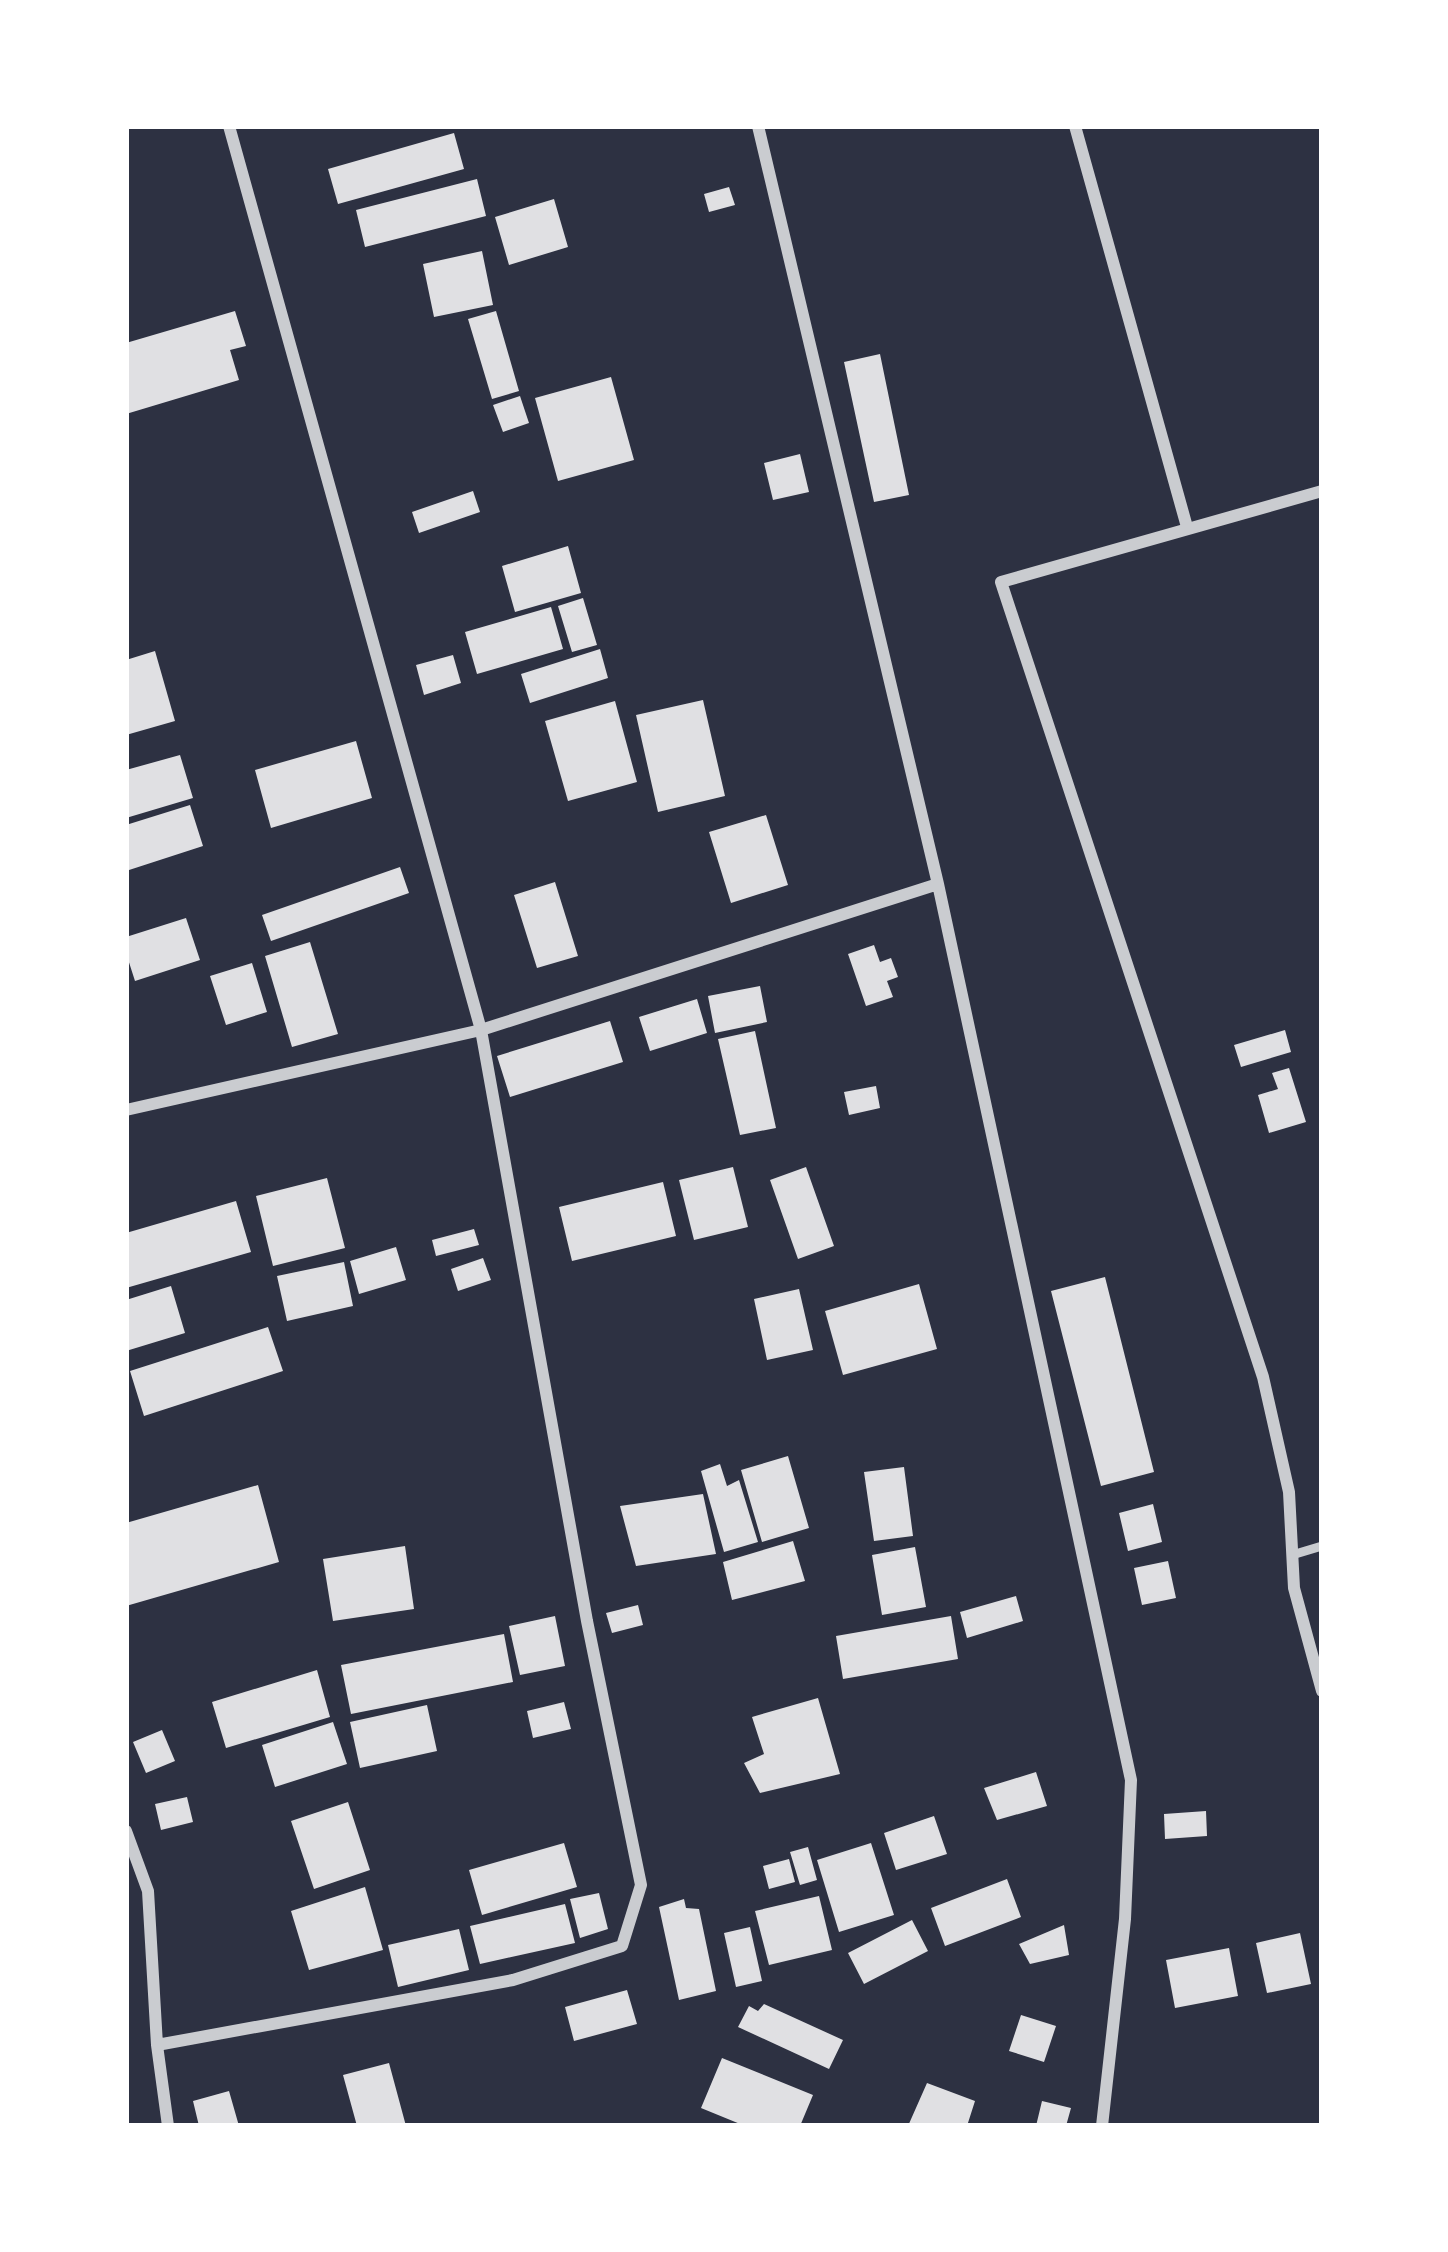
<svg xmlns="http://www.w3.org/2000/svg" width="1448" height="2252" font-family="'Asap Condensed',sans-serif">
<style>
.building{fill:#e0e0e3}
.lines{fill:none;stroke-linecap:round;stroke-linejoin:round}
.service{stroke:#caccd0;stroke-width:9}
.minor{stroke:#caccd0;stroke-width:12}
</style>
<rect width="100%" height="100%" fill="#2d3142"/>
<path class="building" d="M454,133L464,169L338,204L328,169Z
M477,179L486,216L365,247L356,210Z
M729,187L735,205L709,212L704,194Z
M554,199L568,247L509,265L495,217Z
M482,251L493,305L434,317L423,264Z
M235,311L246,346L230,350L239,380L126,414V343Z
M496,311L519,391L492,399L468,319Z
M880,354L909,495L874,502L844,362Z
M611,377L634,460L558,481L535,398Z
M520,396L529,423L503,432L493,405Z
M800,454L809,492L773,500L764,463Z
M473,491L480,512L419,533L412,512Z
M568,546L581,593L515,612L502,566Z
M583,598L597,645L572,652L558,606Z
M551,607L563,649L477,674L465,632Z
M600,649L608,678L530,703L521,674Z
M155,651L175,721L126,735V660Z
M453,655L461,683L424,695L416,665Z
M703,700L725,796L658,812L636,715Z
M615,701L637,782L568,801L545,721Z
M356,741L372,798L271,828L255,770Z
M180,755L193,798L126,818V770Z
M190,805L203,846L126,871V825Z
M766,815L788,885L731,903L709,832Z
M400,867L409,893L271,941L262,915Z
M555,882L578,956L537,968L514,895Z
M186,918L200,960L135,981L126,953V937Z
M310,942L338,1034L292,1047L265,956Z
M874,945L880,962L891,958L898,977L887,981L893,997L866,1006L848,954Z
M252,963L267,1012L226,1025L210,976Z
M760,986L767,1022L715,1033L708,996Z
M697,999L707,1033L650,1051L639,1017Z
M610,1021L623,1062L510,1097L497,1056Z
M1285,1030L1291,1052L1241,1067L1234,1045Z
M755,1031L776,1128L740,1135L718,1039Z
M1289,1068L1306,1122L1269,1133L1258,1095L1278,1089L1272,1073Z
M876,1086L880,1108L849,1115L844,1092Z
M733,1167L748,1227L694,1240L679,1180Z
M806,1167L834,1246L798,1259L770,1180Z
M327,1178L345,1248L273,1266L256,1196Z
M663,1182L676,1236L572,1261L559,1207Z
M236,1201L251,1252L126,1288V1233Z
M474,1229L479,1245L436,1256L432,1240Z
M396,1247L406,1280L359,1294L350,1261Z
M483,1258L491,1280L458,1291L451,1269Z
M344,1262L353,1306L287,1321L277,1276Z
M1105,1277L1154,1472L1101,1486L1051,1291Z
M919,1284L937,1349L843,1375L825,1311Z
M171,1286L185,1333L126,1351V1300Z
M799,1289L813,1350L767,1360L754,1299Z
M268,1327L283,1371L144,1416L130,1371Z
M788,1456L809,1528L762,1542L741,1470Z
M720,1464L727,1486L739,1480L758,1542L724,1552L701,1471Z
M904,1467L913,1536L874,1541L864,1472Z
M258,1485L279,1562L126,1606V1523Z
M703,1494L716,1554L636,1566L620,1506Z
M1153,1504L1162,1542L1128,1551L1119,1513Z
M793,1541L805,1581L732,1600L723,1562Z
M405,1546L414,1609L333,1621L323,1559Z
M915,1547L926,1607L882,1615L872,1555Z
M1168,1561L1176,1598L1142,1605L1134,1568Z
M1016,1596L1023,1621L967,1638L960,1612Z
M638,1605L643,1625L612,1633L606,1613Z
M555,1616L565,1666L520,1675L509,1626Z
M951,1616L958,1659L843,1679L836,1636Z
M504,1634L513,1682L351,1714L341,1665Z
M317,1670L330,1717L226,1748L212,1702Z
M818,1698L840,1774L760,1793L744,1763L764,1754L752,1717Z
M564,1702L571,1729L533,1738L527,1711Z
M427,1705L437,1751L360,1768L350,1722Z
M333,1722L347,1764L275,1787L262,1745Z
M162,1730L175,1761L146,1773L133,1742Z
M1036,1772L1047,1806L997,1820L984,1788Z
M187,1797L193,1822L161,1830L155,1804Z
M348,1802L370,1870L314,1889L291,1821Z
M1206,1811L1207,1836L1165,1839L1164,1814Z
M934,1816L947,1854L896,1870L884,1833Z
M564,1843L577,1887L482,1915L469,1870Z
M871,1843L894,1915L839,1932L817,1860Z
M808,1847L817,1880L800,1885L790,1852Z
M789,1859L795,1882L769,1889L763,1866Z
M1007,1879L1021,1917L945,1946L931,1908Z
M365,1887L383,1950L309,1970L291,1911Z
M599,1893L608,1929L580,1938L570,1899Z
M819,1896L832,1950L769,1965L755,1911Z
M684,1899L686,1908L699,1909L716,1991L679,2000L659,1907Z
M565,1904L575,1943L480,1964L470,1926Z
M912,1920L928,1951L864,1984L848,1953Z
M1064,1925L1069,1955L1030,1964L1019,1944Z
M750,1927L762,1981L736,1987L724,1933Z
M459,1929L469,1970L398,1987L388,1945Z
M1300,1933L1311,1984L1267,1993L1256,1943Z
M1229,1948L1238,1996L1175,2008L1166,1960Z
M627,1990L637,2024L574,2041L565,2007Z
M764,2004L843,2040L829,2069L738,2027L749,2006L758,2011Z
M1021,2015L1056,2026L1044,2062L1009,2051Z
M722,2058L813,2095L800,2126H745L701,2108Z
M389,2063L406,2126H357L343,2075Z
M927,2083L975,2101L967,2126H908Z
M229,2091L239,2126H199L193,2101Z
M1042,2101L1071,2108L1066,2126H1036Z"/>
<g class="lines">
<path class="service" d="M1292,1555L1322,1546"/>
<path class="minor" d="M758,126L938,884L1131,1780L1125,1919L1102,2126
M1075,126L1187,527
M1322,491L1001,582L1263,1377L1289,1492L1294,1588L1322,1691
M126,1110L481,1030L938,884
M126,1831L148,1891L157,2045L168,2126
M157,2045L513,1980L622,1946L641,1885L587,1621L481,1030L229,126"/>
</g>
<rect width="1448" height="2252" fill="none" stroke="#ffffff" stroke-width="258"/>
</svg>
